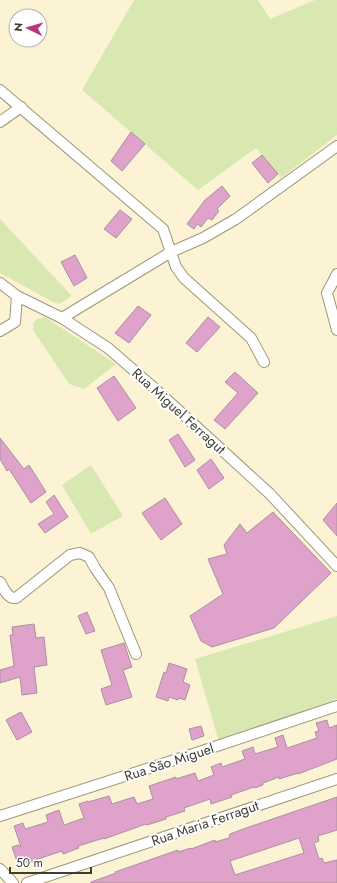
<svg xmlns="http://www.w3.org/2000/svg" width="337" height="883" font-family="Jost,sans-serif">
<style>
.green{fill:#d9e8b1}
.building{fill:#dfa2ca;stroke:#ab90a1;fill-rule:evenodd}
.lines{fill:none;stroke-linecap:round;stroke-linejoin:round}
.street-casing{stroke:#9e967a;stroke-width:12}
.street{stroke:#fff;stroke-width:10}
.labels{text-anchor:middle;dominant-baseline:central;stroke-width:4;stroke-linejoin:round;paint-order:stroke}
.street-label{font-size:14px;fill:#3f3c30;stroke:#fff}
</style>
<rect width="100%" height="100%" fill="#fcf3d5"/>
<path class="green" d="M134,0H258L270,19L315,0H337V135L281,178L256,148L198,190L82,90Z
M0,219L72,296L59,304L53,302L0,273Z
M45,317L116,364L84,389L69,384L33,330V323L37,319Z
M91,465L123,516L91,534L62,485Z
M337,616V699L219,742L195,659Z"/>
<path class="building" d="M131,132L145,144L122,171L111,161Z
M262,155L278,174L268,183L252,163Z
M222,186L230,196L217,209L219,211L212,220L208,218L201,227L197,224L194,229L187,224L205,200Z
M120,210L132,219L116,238L104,229Z
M75,255L87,278L74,286L61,262Z
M138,306L151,315L129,343L115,333Z
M208,317L220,327L197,352L186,343Z
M235,372L258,393L225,429L214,420L238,393L225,382Z
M114,376L136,408L118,421L97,388Z
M178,434L195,460L185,467L169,440Z
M0,438L24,469L29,465L46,492L31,503L9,469L7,471L0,459Z
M211,459L224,478L209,489L197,470Z
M54,495L68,517L45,533L38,524L54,514L46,502Z
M165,498L182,524L161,540L142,513Z
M337,503V536L323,520Z
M273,512L331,573L274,628L212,647L201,641L190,616L223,594L208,559L227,554L224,545L240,524L247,533Z
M87,612L95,631L86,634L78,616Z
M34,624L36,638L44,637L47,665L34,667L37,693L22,695L20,677L0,683V670L14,666L10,635H13L12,627Z
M124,643L132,667L123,670L132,697L106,705L101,689L112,685L101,650Z
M169,663L187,669L183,682L190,685L185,700L179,698L178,700L169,697L168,701L156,697L164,672L166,673Z
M21,712L32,732L17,740L6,720Z
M327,720L329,728L337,725V759L298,774V773L279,779V777L263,783V785L255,788L254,787L231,795L232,797L211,804L210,799L184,808L185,811L166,817V819L147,825L146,824L104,839V838L78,846L79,848L63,854L62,851L23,864L22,862L18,864L12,847L18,845L21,847L14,826L23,823L25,829L48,822L46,815L59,810L64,825L84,818L79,804L88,801V802L109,796L112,804L134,797L137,804L153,799L149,786L176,777V779L195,773L198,781L214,775L211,767L221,763L222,767L245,759L242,751L253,747L255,754L278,747L275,738L283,735L287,748L317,738L315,732L319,731L316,723Z
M201,726L204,736L192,740L189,729Z
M337,797V830L318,836L319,841L314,843L319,859L322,858L324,863L337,860V883H91V882L116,873L115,872L178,850V852L191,848V849L215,840V842L229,838L230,834L246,828ZM299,838L304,853L235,875L230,861Z"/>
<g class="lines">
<defs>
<path id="street" d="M0,90L163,229L176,267L184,278L251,338L264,362
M0,122L21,107
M337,274L327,293L337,330
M0,283L17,296L62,318L108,348L153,387L270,494L337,566
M62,318L171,252L203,238L236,219L337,146
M0,331L15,322L17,296
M0,582C4,588 7,599 16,598L70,555L80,553L89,557L95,568L109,588L136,654
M0,816L187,756L337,706
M0,869L13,883
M27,883L337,779"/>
</defs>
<use href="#street" class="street-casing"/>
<use href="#street" class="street"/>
</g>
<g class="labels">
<g class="street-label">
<text transform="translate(179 411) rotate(42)">Rua Miguel Ferragut</text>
<text transform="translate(169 762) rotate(-18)">Rua São Miguel</text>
<text transform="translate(205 823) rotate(-19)">Rua Maria Ferragut</text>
</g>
</g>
<g transform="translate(28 28) rotate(275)"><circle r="19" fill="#ffffff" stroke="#b2b1ac"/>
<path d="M0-3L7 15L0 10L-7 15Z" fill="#b8347b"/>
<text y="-6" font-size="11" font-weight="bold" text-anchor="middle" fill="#3f3c30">N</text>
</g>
<path d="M10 867v6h81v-6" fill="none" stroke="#3f3c30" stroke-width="2"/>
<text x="16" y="867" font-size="12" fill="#3f3c30" stroke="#ffffff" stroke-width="3" paint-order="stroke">50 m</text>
</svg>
